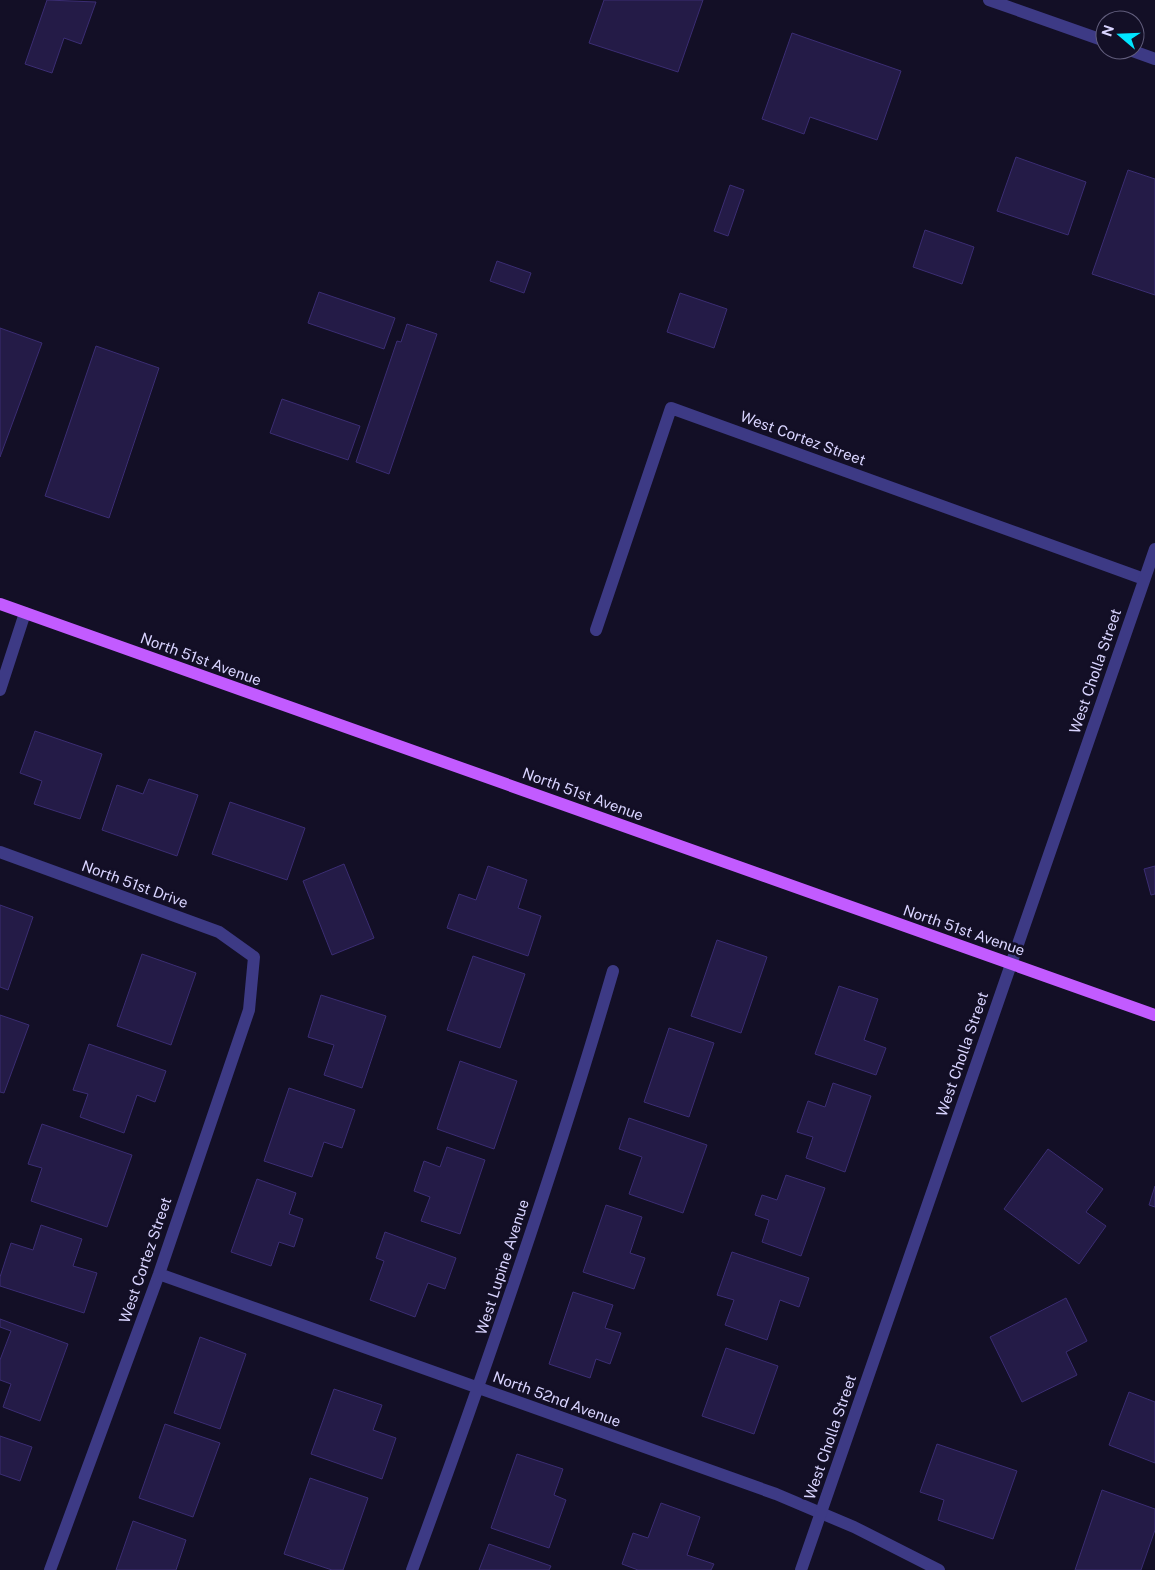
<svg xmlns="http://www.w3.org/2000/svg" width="1155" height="1570" font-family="'Public Sans',sans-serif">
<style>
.building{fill:#241b47;stroke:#3b2d73}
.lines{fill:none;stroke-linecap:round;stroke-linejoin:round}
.minor{stroke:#3d3a85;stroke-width:12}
.tertiary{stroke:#3d3a85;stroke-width:12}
.primary{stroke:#c25bff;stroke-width:12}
.labels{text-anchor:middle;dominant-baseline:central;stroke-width:5;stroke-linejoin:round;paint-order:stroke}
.street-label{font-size:15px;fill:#d9d4ff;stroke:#130f26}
</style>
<rect width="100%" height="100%" fill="#130f26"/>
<path class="building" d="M47,0L96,2L81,44L64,38L52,73L25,64Z
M604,0H703L678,72L589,43Z
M792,33L901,71L877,140L810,117L804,134L762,119Z
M1016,157L1086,182L1068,235L997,211Z
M1128,170L1155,179V295L1092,274Z
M730,185L744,190L728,236L714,231Z
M925,230L974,247L962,284L913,267Z
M497,261L531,273L524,293L490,281Z
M319,292L395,318L384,349L308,323Z
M680,293L727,309L714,348L667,332Z
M407,324L437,334L389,474L356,462L397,341L401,342Z
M0,328L42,343L0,457Z
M96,346L159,368L109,518L45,496Z
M282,399L360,426L348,460L270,433Z
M35,731L102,754L80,819L34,804L42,781L20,773Z
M149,779L198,795L177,856L102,830L117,785L143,794Z
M230,802L305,828L287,880L212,854Z
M344,864L374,938L332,955L303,881Z
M488,866L527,880L518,908L541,916L528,956L447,928L459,894L476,900Z
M1155,866V894L1151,895L1144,869Z
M0,905L33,917L8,990L0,987Z
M717,940L767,957L741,1033L691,1016Z
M142,954L196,973L171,1045L117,1026Z
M473,956L525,974L500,1048L447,1030Z
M839,986L878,999L864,1040L886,1048L876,1075L815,1054Z
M321,995L386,1016L362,1088L324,1075L334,1045L308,1037Z
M0,1015L29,1025L4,1093L0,1092Z
M669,1028L714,1043L689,1117L644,1102Z
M89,1044L166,1071L155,1102L137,1095L124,1133L80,1117L88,1094L73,1090Z
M460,1061L517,1081L494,1149L437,1129Z
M833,1083L871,1096L845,1172L806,1158L813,1137L797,1132L808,1101L825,1107Z
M289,1088L355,1110L342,1148L324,1142L312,1177L264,1161Z
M629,1118L707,1145L683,1213L629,1194L642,1157L619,1149Z
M42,1124L132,1155L107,1227L31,1201L42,1168L28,1164Z
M447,1147L485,1160L460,1234L421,1221L430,1197L414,1191L424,1161L440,1167Z
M1048,1149L1103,1189L1086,1212L1106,1226L1079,1264L1004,1209Z
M786,1175L825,1188L801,1256L762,1242L769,1220L755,1215L762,1195L777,1200Z
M257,1179L296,1193L289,1214L303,1219L294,1247L279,1242L271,1266L231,1252Z
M1155,1186V1207L1149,1205Z
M606,1205L642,1217L630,1253L645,1258L634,1289L583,1272Z
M41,1225L82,1239L73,1266L97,1273L84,1313L0,1286V1277L11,1243L33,1250Z
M385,1232L456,1258L445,1289L428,1283L415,1317L370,1300L384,1261L376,1258Z
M732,1252L809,1278L799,1307L780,1300L767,1340L725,1325L734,1300L717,1295Z
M573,1292L613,1305L605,1328L621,1333L610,1364L596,1359L590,1378L549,1364Z
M1066,1298L1087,1341L1066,1352L1077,1375L1022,1402L990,1337Z
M0,1319L68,1344L40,1421L3,1407L11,1384L0,1380V1360L11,1331L0,1327Z
M200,1337L246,1354L220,1429L174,1413Z
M726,1348L778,1366L754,1434L702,1416Z
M334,1389L382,1405L373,1430L396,1438L382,1479L311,1454Z
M1129,1392L1155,1402V1463L1109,1445Z
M165,1424L220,1443L193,1517L139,1498Z
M0,1436L32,1447L20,1481L0,1474Z
M937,1444L1017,1471L993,1539L938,1520L944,1500L920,1492Z
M517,1454L563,1469L554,1495L566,1500L549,1548L491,1528Z
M310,1478L368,1498L343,1570H332L284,1554Z
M1102,1490L1155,1509V1530L1141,1570H1075Z
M661,1503L700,1517L687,1555L714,1564L711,1570H638L622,1564L633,1533L648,1538Z
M133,1521L186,1540L176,1570H116Z
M489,1544L551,1566L549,1570H479Z"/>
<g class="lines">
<path class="minor" d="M989,0L1105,41
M1130,50L1155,59
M596,630L671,408L1144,579
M0,690L25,613
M0,852L219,932L254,957L249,1010L159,1274L50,1570
M159,1274L776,1494L854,1527L939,1570
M412,1570C485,1372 554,1173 613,971"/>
<path class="tertiary" d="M801,1570L1155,549"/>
<path class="primary" d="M0,604L1155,1015"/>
</g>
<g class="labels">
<g class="street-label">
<text transform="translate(803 438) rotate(20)">West Cortez Street</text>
<text transform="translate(201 659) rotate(20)">North 51st Avenue</text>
<text transform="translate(1095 671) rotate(-71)">West Cholla Street</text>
<text transform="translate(583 794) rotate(20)">North 51st Avenue</text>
<text transform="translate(135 884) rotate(20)">North 51st Drive</text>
<text transform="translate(964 930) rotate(19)">North 51st Avenue</text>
<text transform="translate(962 1054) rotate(-71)">West Cholla Street</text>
<text transform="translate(145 1260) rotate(-71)">West Cortez Street</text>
<text transform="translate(502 1267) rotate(-72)">West Lupine Avenue</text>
<text transform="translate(557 1399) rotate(20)">North 52nd Avenue</text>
<text transform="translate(830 1437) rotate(-71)">West Cholla Street</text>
</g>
</g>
<g transform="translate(1120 35) rotate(289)"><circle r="24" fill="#130f26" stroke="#625e7d"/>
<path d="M0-4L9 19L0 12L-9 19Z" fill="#00e5ff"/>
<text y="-8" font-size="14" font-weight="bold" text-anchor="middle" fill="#d9d4ff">N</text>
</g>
</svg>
